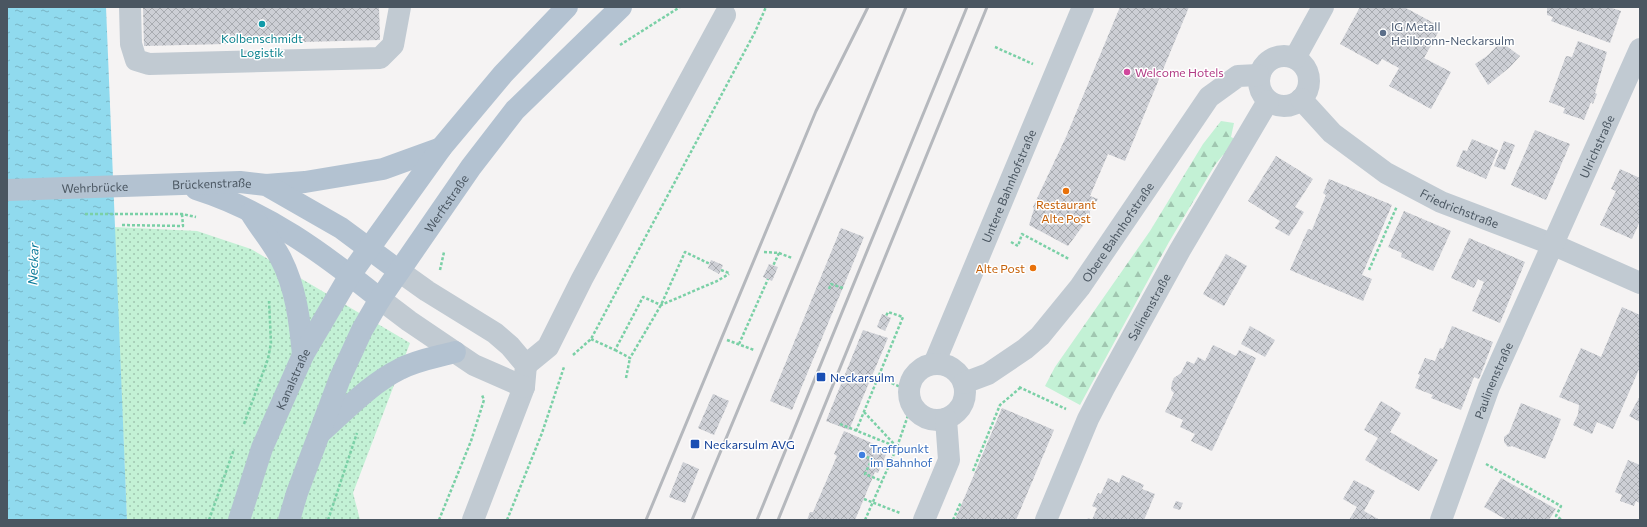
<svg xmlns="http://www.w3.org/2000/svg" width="1647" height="527" font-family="Commissioner,sans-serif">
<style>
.grass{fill:url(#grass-dots)}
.forest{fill:url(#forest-firs)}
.water{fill:url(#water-ripples)}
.building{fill:url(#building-cross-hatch)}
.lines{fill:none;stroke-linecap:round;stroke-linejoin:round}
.path{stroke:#7ad0a6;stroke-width:2.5;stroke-dasharray:3 2;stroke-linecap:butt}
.minor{stroke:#c1cad2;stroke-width:22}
.major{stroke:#b3c2d1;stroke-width:22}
.rail{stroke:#b5b8bd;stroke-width:3}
.culture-dot{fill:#0f9aa8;stroke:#fff;stroke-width:1.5}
.service-dot{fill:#5c6f8a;stroke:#fff;stroke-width:1.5}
.hotel-dot{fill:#d1479c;stroke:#fff;stroke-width:1.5}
.food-dot{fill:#e8710a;stroke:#fff;stroke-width:1.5}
.transit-dot{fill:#1a4fb4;stroke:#fff;stroke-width:1.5}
.shop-dot{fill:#3f7fe0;stroke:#fff;stroke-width:1.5}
.labels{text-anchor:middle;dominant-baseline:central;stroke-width:3;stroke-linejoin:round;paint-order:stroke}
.service-label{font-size:12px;fill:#4e5e75;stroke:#fff;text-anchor:start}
.culture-label{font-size:12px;fill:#0d838f;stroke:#fff}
.hotel-label{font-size:12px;fill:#b23c85;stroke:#fff;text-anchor:start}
.street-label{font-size:12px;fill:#4a5661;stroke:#fff}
.food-label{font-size:12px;fill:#c56008;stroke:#fff}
.transit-label{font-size:12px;fill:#164399;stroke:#fff;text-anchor:start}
.shop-label{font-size:12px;fill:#366cbe;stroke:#fff;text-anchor:start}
.water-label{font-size:13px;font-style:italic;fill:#0c7c9b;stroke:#fff}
</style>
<defs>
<pattern id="grass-dots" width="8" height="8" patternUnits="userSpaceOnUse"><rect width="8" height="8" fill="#c3f1d5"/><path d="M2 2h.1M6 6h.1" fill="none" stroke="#a0c6b0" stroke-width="1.8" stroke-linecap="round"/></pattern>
<pattern id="forest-firs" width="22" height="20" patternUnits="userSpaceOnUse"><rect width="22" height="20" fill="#c3f1d5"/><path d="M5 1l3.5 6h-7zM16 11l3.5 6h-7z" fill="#a0c6b0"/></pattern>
<pattern id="water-ripples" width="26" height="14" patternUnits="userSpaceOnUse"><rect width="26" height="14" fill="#90daee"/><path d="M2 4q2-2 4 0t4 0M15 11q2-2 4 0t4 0" fill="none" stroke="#78b4c4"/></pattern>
<pattern id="building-cross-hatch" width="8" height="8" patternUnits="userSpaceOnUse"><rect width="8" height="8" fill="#cdcfd5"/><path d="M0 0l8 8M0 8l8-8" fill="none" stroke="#a8abb0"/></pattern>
</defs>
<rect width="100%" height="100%" fill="#f5f3f3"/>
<path class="grass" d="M114,227L197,231L251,249L410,343L353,493L360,520H127Z"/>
<path class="forest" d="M1221,121L1234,123L1231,137L1239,141L1232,152L1223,155L1215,165L1169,242L1080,405L1045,386L1055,367L1150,231L1203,144Z"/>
<path class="water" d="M7,7H106L127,520H7Z"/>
<path class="building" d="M143,7H379L380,40L144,46Z
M1120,7H1189L1125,161L1108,154L1090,196L1098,199L1090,211V216L1068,246L1029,225L1034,209L1033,207L1066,137Z
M1360,7H1404L1441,27L1424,58L1451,72L1431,109L1389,86L1399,68L1382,59L1378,65L1340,44Z
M1547,7H1609L1621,11L1610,43L1551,21L1553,17L1547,15Z
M1578,41L1607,52L1595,93L1597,94L1593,104L1591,102L1584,120L1563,113L1565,108L1549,102L1566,56L1572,57Z
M1501,42L1520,56L1510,67L1488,85L1475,64L1487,56Z
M1535,130L1570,144L1546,200L1511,185Z
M1472,139L1498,150L1486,179L1456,166L1463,150L1467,151Z
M1504,141L1515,145L1505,170L1494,166Z
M1276,156L1313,179L1295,207L1304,212L1289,236L1275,228L1280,221L1248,201Z
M1620,169L1640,178V221L1632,239L1600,225L1616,191L1611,189Z
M1329,179L1392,205L1362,275L1372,279L1363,301L1290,270L1308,229L1312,230L1326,195L1323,193Z
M1404,211L1451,231L1433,271L1401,257L1402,253L1388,247Z
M841,228L864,237L792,410L770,401Z
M1469,238L1525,262L1500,323L1472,311L1484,282L1478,279L1474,288L1451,278Z
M1226,254L1247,266L1224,306L1203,294Z
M711,260L723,265L719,274L708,268Z
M769,264L778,267L772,281L763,277Z
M1622,307L1640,315V367L1613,429L1597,422L1592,434L1573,425L1578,414L1579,405L1559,397L1581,348L1601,357Z
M882,314L891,318L885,331L877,327Z
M1250,326L1275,340L1265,357L1241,344Z
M1452,326L1493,342L1479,379L1474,377L1461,410L1431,398L1433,395L1415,388L1420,375L1418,374L1425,358L1435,361L1440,348L1443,349Z
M863,330L888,338L849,430L826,421Z
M1213,345L1236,356L1239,350L1256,358L1212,451L1191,441L1195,434L1180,427L1183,420L1165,412L1174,393L1171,390L1172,382L1174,378L1181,373L1187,361L1194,364L1198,357L1205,361Z
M713,394L729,401L714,435L698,428Z
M1640,396V422L1629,416Z
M1381,401L1401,413L1390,432L1438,460L1419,491L1365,460L1378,438L1364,430Z
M1521,403L1561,419L1545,459L1512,446L1508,447L1504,442V437L1509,433Z
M1002,408L1054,430L1016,520H955Z
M844,431L888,450L878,473L875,472L855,520H807L810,512H813L837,456L834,454Z
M1628,460L1640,465V503L1636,501L1634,506L1620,501L1622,495L1615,492Z
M683,462L699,469L685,503L669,497Z
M1122,475L1144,485L1142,489L1155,494L1144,520H1087L1088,518L1092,520L1097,508L1092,506L1098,493L1101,494L1108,478L1119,483Z
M1501,478L1556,509L1549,520H1507L1484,507Z
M1354,480L1375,491L1364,511L1380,520H1349L1357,507L1343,499Z
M1176,501L1183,503L1180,510L1173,508Z"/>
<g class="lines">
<path class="path" d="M620,45L680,7
M995,47L1033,64
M85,214H182L196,217
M122,225L183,226L182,214
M1011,242L1018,246L1022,234L1069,259
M764,252L779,253L773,266
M779,253L792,258
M440,270L444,252
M721,270L729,273
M1369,270L1397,206
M829,289L831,284L843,288
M591,339L615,350L643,297L661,305L717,281L729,274
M727,340L754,350
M739,344L768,279
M615,350L630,358L661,305L685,252L710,264
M573,355L591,339L755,32L766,7
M861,376L867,378
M878,377L909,391
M626,378L630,358
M1019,387L1066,409
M864,412L895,445
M244,424L268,359L271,343L269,301
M840,424L897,447
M856,431L903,317L888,312L886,316
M862,455L872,459L865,474L882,481
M1486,464L1561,506L1556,516L1562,520
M973,471L1000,405L1020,388
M864,499L900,513
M209,520L234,449
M328,520L357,433
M439,520L471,441L484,400L482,395
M507,520L542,433L564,367
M865,520L897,447L912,404
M953,520L961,502"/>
<g class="minor">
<path d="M130,7L131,44L136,60L149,64L380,58L393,45L400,7"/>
<circle cx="1284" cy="81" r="25"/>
<path d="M1295,58L1323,7"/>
<path id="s1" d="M1301,99L1332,133L1386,173L1441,202L1554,245L1640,283"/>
<path d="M399,271L427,291L495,333L510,346L526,365L524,387L473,520"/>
<path d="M380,299L409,321L474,365L524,387"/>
<path id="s2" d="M934,364L1083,7"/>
<circle cx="937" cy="392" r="28"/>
<path d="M526,365L548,347L582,279L725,15"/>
<path id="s3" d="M964,383L988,374L1025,349L1040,336L1080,287L1209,97L1238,76L1258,75"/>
<path d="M924,520L949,460L946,419"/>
<path id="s4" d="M1046,520L1088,419L1104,388L1180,250L1268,101"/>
<path id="s5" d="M1441,520L1489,387L1640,49"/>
</g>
<g class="major">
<path d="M266,185L305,182L383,169L441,148"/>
<path d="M196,189C266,211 324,254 380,299"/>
<path id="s6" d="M7,190L240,182L266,185L341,228L399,271"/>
<path d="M251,213C260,228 272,242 280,257C296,287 300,322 303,355"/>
<path d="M321,432C346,410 370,384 400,369C417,360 437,357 455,352"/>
<path id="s7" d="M239,520L262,448L303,355L350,275L441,148L503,74L567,7"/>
<path id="s8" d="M289,520L297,493L340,378L362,330L380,299L471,167L515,110L621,7"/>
</g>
<path class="rail" d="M646,520L816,111L868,7
M692,520L906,7
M757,520L967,7
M778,520L987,7"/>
</g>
<circle class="culture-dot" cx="262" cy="24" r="4"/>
<circle class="service-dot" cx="1383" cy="33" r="4"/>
<circle class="hotel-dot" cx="1127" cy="72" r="4"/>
<g class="food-dot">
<circle cx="1066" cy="191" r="4"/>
<circle cx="1033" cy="268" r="4"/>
</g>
<g class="transit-dot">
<rect x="816" y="372" width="10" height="10" rx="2"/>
<rect x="690" y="439" width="10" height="10" rx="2"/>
</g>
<circle class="shop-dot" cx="862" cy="455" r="4"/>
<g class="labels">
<g class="service-label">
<text x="1391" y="26">IG Metall<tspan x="1391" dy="14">Heilbronn-Neckarsulm</tspan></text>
</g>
<g class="culture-label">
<text x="262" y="38">Kolbenschmidt<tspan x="262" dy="14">Logistik</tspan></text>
</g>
<g class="hotel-label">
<text x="1135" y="72">Welcome Hotels</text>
</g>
<g class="street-label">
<text stroke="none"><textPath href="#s5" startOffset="405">Ulrichstraße</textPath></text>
<text stroke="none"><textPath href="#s2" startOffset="193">Untere Bahnhofstraße</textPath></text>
<text stroke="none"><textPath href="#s6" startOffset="88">Wehrbrücke</textPath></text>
<text stroke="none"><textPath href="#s6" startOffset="205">Brückenstraße</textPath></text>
<text stroke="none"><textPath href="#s8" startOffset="356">Werftstraße</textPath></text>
<text stroke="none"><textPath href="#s1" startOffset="195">Friedrichstraße</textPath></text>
<text stroke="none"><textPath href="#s3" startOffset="220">Obere Bahnhofstraße</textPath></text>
<text stroke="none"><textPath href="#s4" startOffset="237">Salinenstraße</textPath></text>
<text stroke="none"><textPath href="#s7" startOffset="151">Kanalstraße</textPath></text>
<text stroke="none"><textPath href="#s5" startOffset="149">Paulinenstraße</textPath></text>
</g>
<g class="food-label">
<text x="1066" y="204">Restaurant<tspan x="1066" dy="14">Alte Post</tspan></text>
<text x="1025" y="268" text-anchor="end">Alte Post</text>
</g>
<g class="transit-label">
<text x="830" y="377">Neckarsulm</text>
<text x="704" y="444">Neckarsulm AVG</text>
</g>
<g class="shop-label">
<text x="870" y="448">Treffpunkt<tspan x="870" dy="14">im Bahnhof</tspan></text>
</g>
<g class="water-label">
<text transform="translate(33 264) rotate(-88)">Neckar</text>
</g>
</g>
<rect width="1647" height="527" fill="none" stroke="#4a5661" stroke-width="16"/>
</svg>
